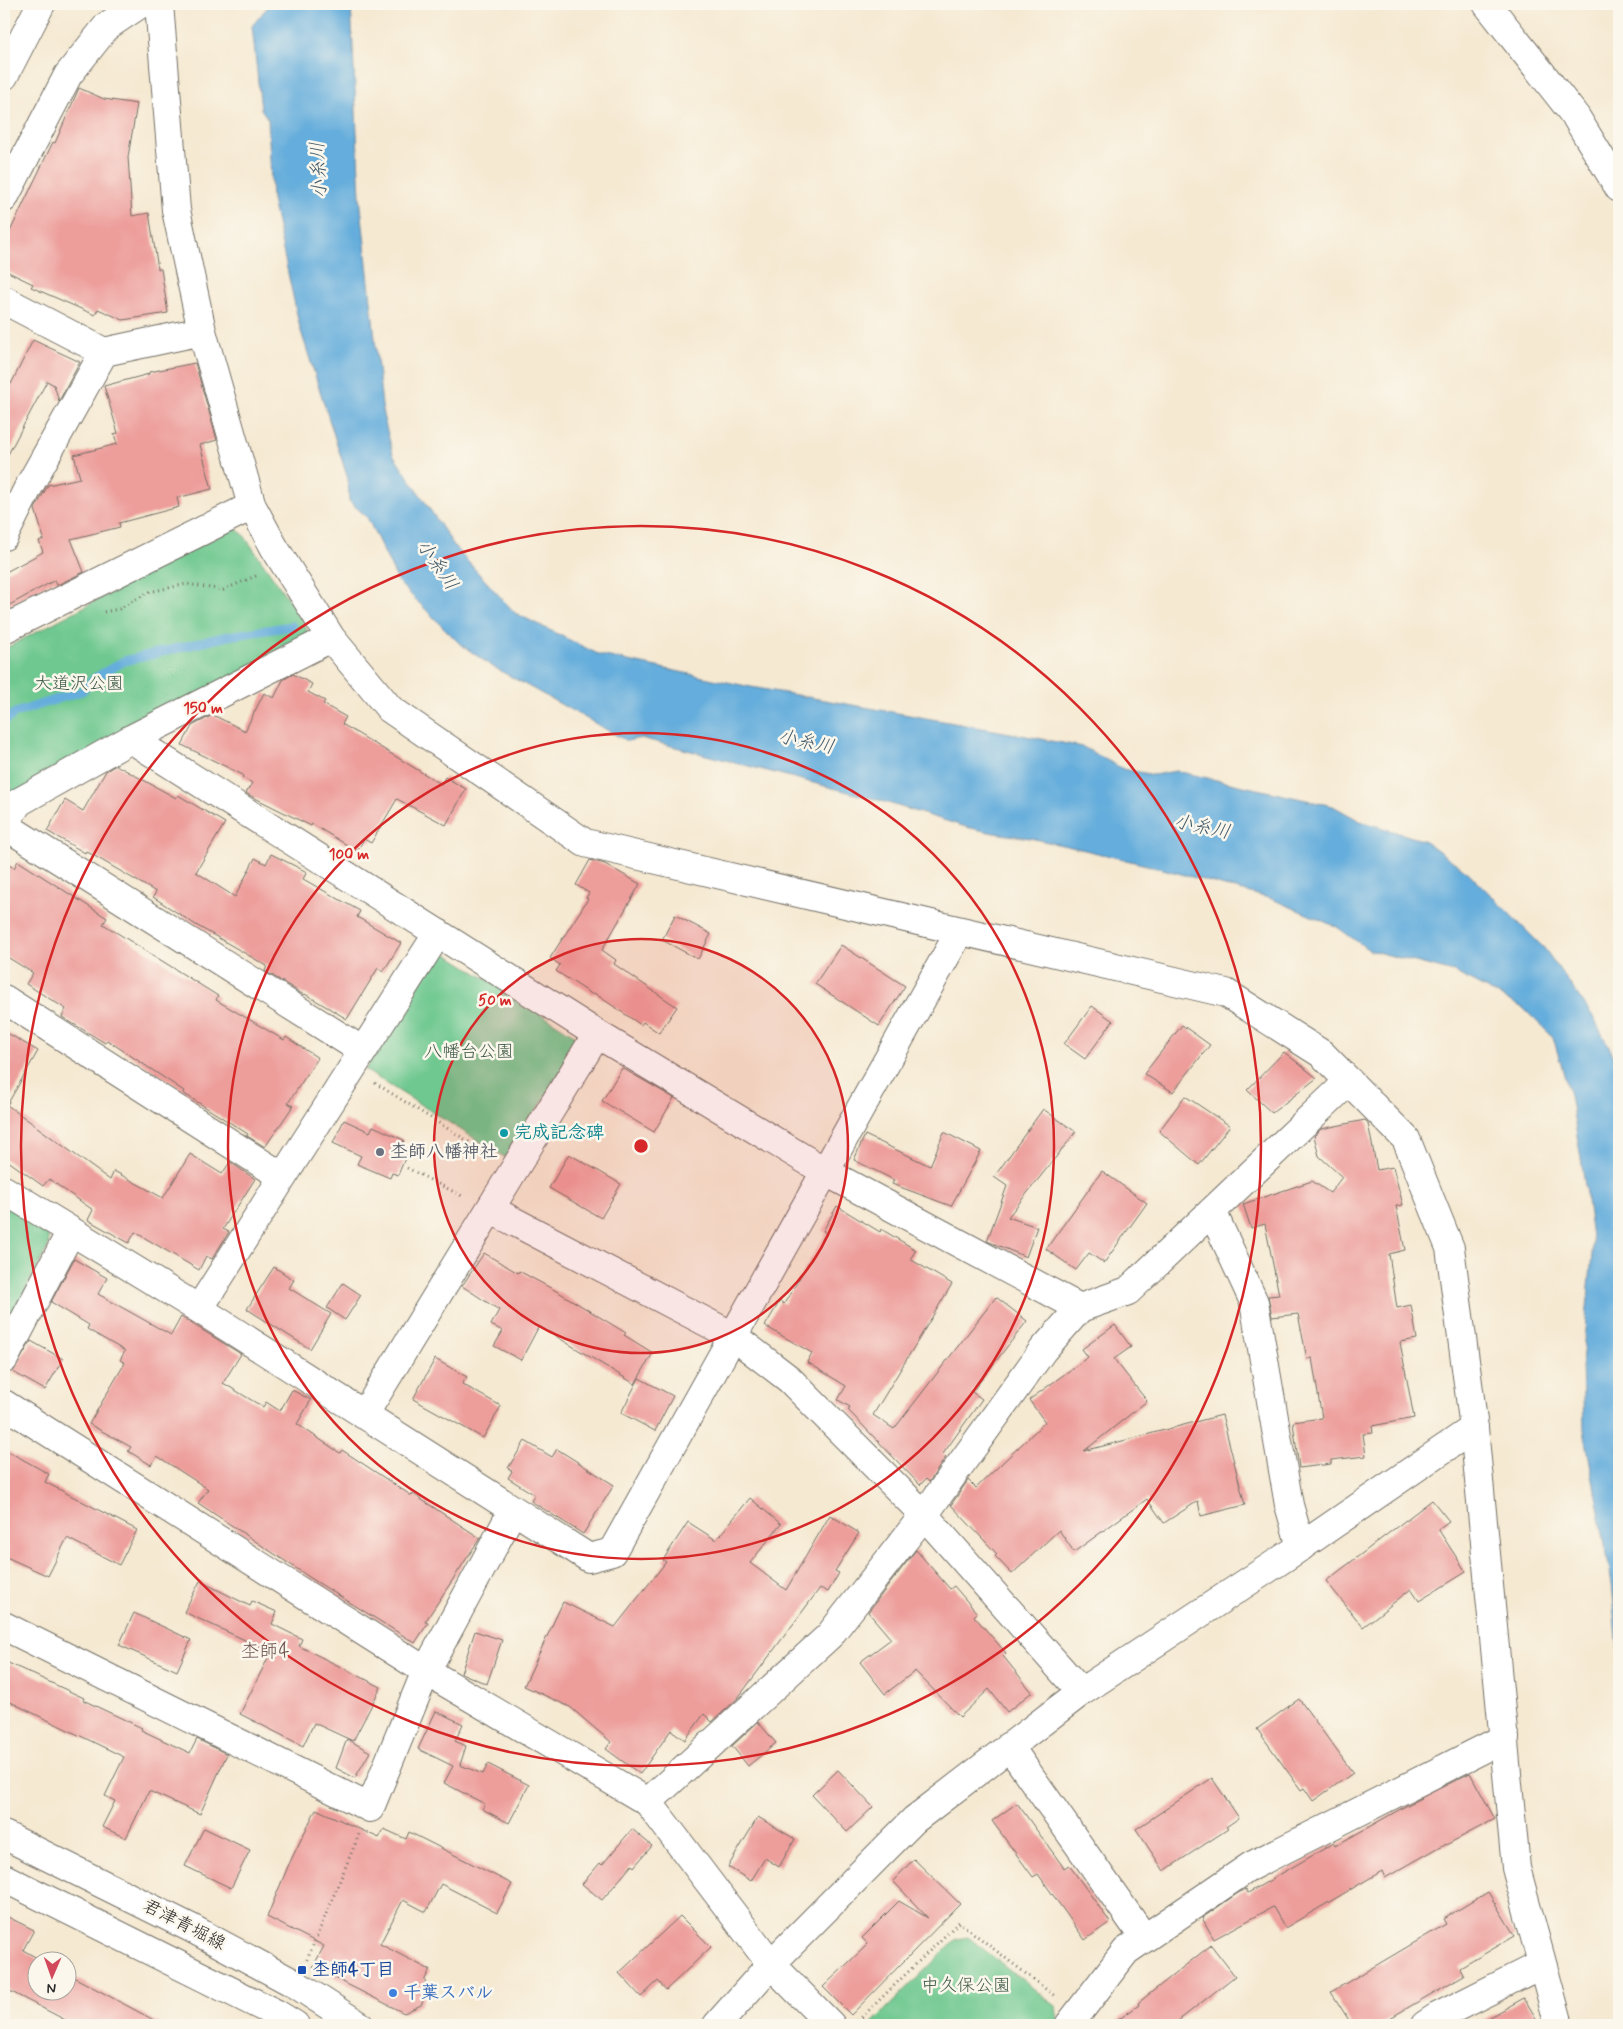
<svg xmlns="http://www.w3.org/2000/svg" width="1623" height="2029" font-family="Mynerve,'Klee One',sans-serif">
<style>
.green{fill:#6ec88f;stroke:#4c7a5d}
.water{fill:#65addc;stroke:#486c84}
.lines{fill:none;stroke-linecap:round;stroke-linejoin:round}
.stream{stroke:#65addc;stroke-width:9}
.building{fill:#ed9e9b}
.minor-casing{stroke:#726e65;stroke-width:30}
.tertiary-casing{stroke:#726e65;stroke-width:30}
.secondary-casing{stroke:#726e65;stroke-width:30}
.path{stroke:#726e65;stroke-width:3;stroke-dasharray:1 4;stroke-linecap:butt}
.minor{stroke:#fff;stroke-width:28}
.tertiary{stroke:#fff;stroke-width:28}
.secondary{stroke:#fff;stroke-width:28}
.ring{fill:none;stroke:#d62828;stroke-width:2.5}
.culture-dot{fill:#0f9aa8;stroke:#fbf7ec;stroke-width:2}
.worship-dot{fill:#6b7280;stroke:#fbf7ec;stroke-width:2}
.transit-dot{fill:#1a4fb4;stroke:#fbf7ec;stroke-width:2}
.shop-dot{fill:#3f7fe0;stroke:#fbf7ec;stroke-width:2}
.labels{text-anchor:middle;dominant-baseline:central;stroke-width:5;stroke-linejoin:round;paint-order:stroke}
.park-label{font-size:18px;fill:#3f5a49;stroke:#fbf7ec}
.culture-label{font-size:18px;font-weight:bold;fill:#0d838f;stroke:#fbf7ec;text-anchor:start}
.worship-label{font-size:18px;font-weight:bold;fill:#5b616d;stroke:#fbf7ec;text-anchor:start}
.street-label{font-size:18px;fill:#2b2b2b;stroke:#fbf7ec}
.transit-label{font-size:18px;font-weight:bold;fill:#164399;stroke:#fbf7ec;text-anchor:start}
.shop-label{font-size:18px;font-weight:bold;fill:#366cbe;stroke:#fbf7ec;text-anchor:start}
.water-label{font-size:19px;font-style:italic;fill:#3f5869;stroke:#fbf7ec}
.neighbourhood-label{font-size:19px;fill:#6f5352;stroke:#fbf7ec}
.centre{fill:#d62828;stroke:#fbf7ec;stroke-width:2.5}
.ring-label{font-size:15px;text-anchor:middle;font-weight:bold;fill:#d62828;stroke:#fbf7ec;stroke-width:5;stroke-linejoin:round;paint-order:stroke}
</style>
<rect width="100%" height="100%" fill="#fbf7ec"/>
<filter id="ink" filterUnits="userSpaceOnUse"><feTurbulence type="fractalNoise" baseFrequency=".02" numOctaves="2"/><feDisplacementMap in="SourceGraphic" scale="10" xChannelSelector="R" yChannelSelector="G"/><feConvolveMatrix kernelMatrix="1 2 1 2 8 2 1 2 1" color-interpolation-filters="sRGB"/></filter>
<filter id="wash" filterUnits="userSpaceOnUse"><feTurbulence type="fractalNoise" baseFrequency=".0096" numOctaves="4" result="noise"/><feDisplacementMap in="SourceGraphic" scale="20" xChannelSelector="R" yChannelSelector="G"/><feGaussianBlur stdDeviation="1.12" result="paint"/><feColorMatrix in="noise" values="0 0 0 0 0 0 0 0 0 0 0 0 0 0 0 0 0 1.4 0 .05"/><feComposite in="paint" operator="in"/></filter>
<g filter="url(#wash)">
<rect width="100%" height="100%" fill="#f5e9d2"/>
<path class="green" d="M234,528L243,534L304,622L308,635L4,809V649Z
M447,954L574,1035L578,1047L506,1158L365,1070L437,955Z
M4,1201L47,1228L49,1245L4,1332Z
M968,1937L1057,2007L1059,2020L1056,2025H870L956,1939Z"/>
<path class="water" d="M270,4H351L360,197L383,415L393,454L457,550L515,613L600,655L751,687L1016,734L1083,747L1123,769L1154,775L1176,771L1333,806L1360,821L1425,841L1469,873L1544,948L1592,1015L1619,1066V1659L1612,1583L1584,1430L1582,1363L1593,1244L1582,1164L1570,1095L1553,1037L1523,1008L1454,972L1369,950L1337,927L1272,899L1163,869L1085,850L1030,838L994,833L966,827L875,799L641,738L627,741L490,665L459,643L399,583L367,517L349,501L348,479L300,328L272,200L268,119L261,109L252,26Z"/>
<g class="lines">
<path class="stream" d="M4,722L15,713L82,691L95,678L124,661L228,636L292,626"/>
</g>
<g id="blocks">
<path class="building" d="M79,88L104,99L137,104L128,157L132,216L149,213L158,269H161L168,313L123,320L98,309L95,315L31,287L33,284L4,270V244L53,142L55,143Z
M33,340L80,362L59,401L54,385L47,381L4,462V381L11,384Z
M195,363L217,440L200,445L212,489L177,498L179,507L119,523L120,527L71,539L84,572L57,585L55,580L4,608V573L43,552L39,541L44,539L35,509L48,485L80,478L74,455L117,444L114,434L118,433L104,386L149,374V372Z
M293,674L312,684L308,692L325,701L323,704L346,717L342,724L441,784L445,777L466,789L446,825L397,799L371,843L364,839L357,851L312,824L311,826L249,795L246,793L252,783L242,777L243,775L182,745L192,726L213,715L245,731L264,693L274,698L283,680Z
M116,765L176,798L178,795L225,823L196,872L235,897L255,858L266,864L271,854L307,872L303,879L360,911L357,917L401,943L383,972L378,968L347,1019L305,994L304,995L265,971L267,966L196,925L153,897L156,892L86,851L85,853L47,831L65,800L83,811L106,771Z
M590,860L605,864L640,884L602,950L616,960L614,964L677,1007L659,1033L643,1022L641,1025L594,993L593,995L556,971L560,965L550,958L588,899L586,898L589,893L576,885Z
M18,861L107,918L103,924L218,996L216,1000L284,1040L286,1037L318,1058L288,1103L293,1106L265,1147L247,1136L248,1134L183,1093L184,1091L107,1040L105,1043L62,1017L66,1009L26,984L33,973L4,955V862L14,868Z
M675,915L711,934L698,959L662,940Z
M841,945L905,986L879,1026L815,984Z
M1092,1006L1113,1021L1085,1059L1064,1044Z
M1182,1025L1210,1045L1173,1092L1144,1074Z
M4,1031L38,1051L7,1105L110,1180L114,1171L163,1198L190,1154L222,1174L230,1162L255,1179L223,1229L229,1232L212,1259L206,1256L199,1270L135,1232L129,1243L88,1220L93,1210L49,1179L43,1186L4,1158Z
M1284,1052L1317,1078L1272,1113L1247,1090Z
M622,1068L674,1098L654,1132L602,1101Z
M1185,1096L1230,1126L1199,1165L1159,1131Z
M1043,1109L1076,1132L1008,1217L1037,1227L1026,1257L987,1241L1007,1186L994,1177Z
M344,1120L370,1132L373,1126L404,1140L402,1146L409,1149L398,1175L392,1173L390,1178L357,1164L361,1156L333,1143Z
M1365,1120L1368,1123L1377,1170L1393,1167L1403,1205L1396,1206L1405,1250L1389,1254L1397,1308L1411,1305L1417,1339L1400,1342L1414,1418L1372,1426L1373,1433L1363,1434L1366,1456L1331,1460V1464L1299,1468L1293,1422L1322,1418L1312,1358L1307,1359L1298,1314L1272,1317L1268,1296L1279,1295L1265,1224L1251,1228L1243,1204L1312,1181L1330,1193L1342,1177L1319,1156L1314,1136L1321,1129Z
M944,1132L981,1151L951,1206L892,1184L894,1180L854,1160L865,1135L930,1166Z
M569,1154L621,1184L601,1218L549,1188Z
M1102,1171L1147,1203L1104,1263L1089,1253L1076,1270L1046,1249Z
M837,1206L880,1232L881,1229L916,1250L910,1259L952,1284L873,1415L894,1429L996,1297L1027,1321L972,1392L982,1399L943,1454L946,1457L929,1482L926,1479L920,1485L848,1410L850,1407L838,1400L846,1386L807,1362L812,1353L765,1326L780,1301L784,1304L826,1233L823,1231Z
M484,1253L518,1273L519,1271L560,1293L626,1333L624,1335L653,1353L635,1384L539,1326L521,1360L494,1346L503,1331L491,1325L499,1310L462,1286Z
M74,1259L107,1278L98,1294L171,1335L181,1317L241,1354L223,1383L263,1407L266,1402L280,1411L292,1390L311,1400L297,1424L340,1453L342,1450L412,1496L413,1494L480,1538L425,1622L428,1623L415,1643L309,1577L198,1503L208,1489L157,1456L151,1465L128,1451L131,1447L89,1424L125,1363L120,1360L125,1351L87,1329L89,1325L51,1302Z
M274,1267L294,1280L289,1288L331,1314L310,1349L247,1309Z
M343,1283L361,1295L345,1320L327,1308Z
M1115,1325L1131,1347L1114,1359L1147,1401L1084,1451L1222,1415L1245,1505L1201,1516L1198,1501L1164,1523L1147,1499L1074,1552L1059,1530L1012,1574L995,1556L997,1554L951,1505L968,1480L976,1488L1045,1422L1029,1400L1088,1357L1082,1349Z
M31,1341L63,1359L45,1390L13,1372Z
M435,1359L467,1377L462,1384L501,1406L483,1438L413,1399Z
M639,1378L673,1396L655,1431L621,1413Z
M525,1441L552,1457L557,1449L614,1485L583,1534L531,1501L535,1495L508,1478L512,1471L508,1468Z
M4,1449L49,1474L45,1482L137,1530L119,1565L67,1538L48,1576L4,1556Z
M750,1498L781,1524L750,1563L786,1590L830,1515L859,1533L835,1571L839,1573L828,1592L820,1588L738,1698L712,1722L704,1714L685,1740L671,1730L640,1774L606,1749L611,1742L570,1707L524,1686L563,1602L615,1627L666,1562L663,1560L688,1522L716,1540Z
M1432,1500L1449,1521L1438,1529L1466,1572L1419,1601L1411,1589L1363,1627L1326,1581Z
M916,1550L950,1589L954,1586L977,1613L974,1616L1006,1653L1003,1656L1032,1692L1007,1712L989,1689L960,1717L915,1671L885,1694L860,1662L891,1639L868,1612Z
M200,1581L250,1606L252,1601L277,1612L272,1624L302,1639L299,1646L381,1687L353,1741L314,1723L303,1746L240,1714L271,1652L184,1612Z
M134,1613L191,1640L177,1671L119,1645Z
M475,1631L502,1640L487,1684L461,1673Z
M4,1661L84,1698L83,1700L142,1728L141,1730L190,1753L197,1739L227,1754L200,1814L149,1791L126,1838L102,1827L115,1801L105,1796L124,1757L4,1699Z
M1299,1699L1353,1773L1313,1801L1304,1788L1301,1790L1257,1729Z
M436,1711L463,1724L455,1741L466,1746L460,1765L483,1774L488,1764L529,1785L509,1823L482,1809L485,1804L444,1783L453,1766L418,1749Z
M758,1722L776,1743L748,1766L732,1746Z
M347,1739L370,1752L355,1778L336,1768Z
M838,1770L873,1807L847,1832L812,1795Z
M1470,1773L1495,1819L1446,1845L1445,1844L1385,1878L1382,1871L1285,1928L1273,1907L1214,1939L1202,1918L1238,1893L1246,1889L1248,1893L1334,1843L1335,1846L1413,1802Z
M1212,1778L1239,1818L1226,1827L1228,1829L1164,1871L1136,1829Z
M1017,1803L1064,1868L1069,1865L1110,1922L1085,1940L1038,1874L1033,1877L992,1821Z
M316,1809L379,1838L384,1829L406,1839L409,1832L512,1884L497,1913L441,1884L426,1912L403,1900L380,1944L430,1970L425,1979L426,1994L421,2005L404,2013L313,1967L324,1946L267,1917L289,1864Z
M758,1817L795,1839L779,1867L765,1858L751,1881L728,1867Z
M204,1828L250,1850L231,1888L185,1866Z
M632,1829L652,1846L634,1867L632,1865L602,1900L582,1884L600,1863L602,1865Z
M914,1859L960,1904L851,2015L823,1987L868,1944L862,1938L899,1901L928,1918L893,1881Z
M1488,1892L1515,1936L1460,1968L1464,1975L1378,2025H1352L1331,1992L1446,1924L1443,1919Z
M4,1915L34,1930L23,1950L44,1962H38V1992H68V1974L163,2025H75L4,1988Z
M680,1916L711,1947L666,1990L658,1981L641,1997L619,1973Z
M1211,1945L1235,1976L1173,2025H1111L1139,2005L1138,2003Z
M1524,1998L1540,2025H1476Z"/>
</g>
</g>
<g filter="url(#ink)">
<use href="#blocks" fill-opacity="0" stroke="#726e65" stroke-width="1"/>
<g class="lines">
<defs>
<path id="minor" d="M159,4L176,210L202,331L252,506L274,547L331,638L390,709L585,843L1226,993L1322,1054L1406,1139L1450,1248L1474,1428L1516,1868L1559,2025
M1487,4L1576,117L1619,188
M4,300L104,352
M4,536L28,488L104,352L202,331
M4,629L252,506
M131,739L597,1034L826,1172L1080,1308
M4,823L19,802L131,739L331,638
M4,825L363,1051
M4,999L283,1177
M4,1190L199,1309L589,1558L612,1552L960,931
M490,1209L733,1336L789,1379L924,1515L1081,1692
M1212,1211L1254,1302L1289,1505L1301,1547
M199,1309L438,933
M4,1359L71,1231
M4,1404L426,1671L648,1802L771,1964L831,2025
M364,1415L597,1034
M4,1626L370,1808L426,1671L513,1510
M1009,1746L1144,1938
M648,1802L829,1636L924,1515L1043,1350L1080,1308L1128,1291L1349,1081
M1069,2025L1126,1951L1251,1866L1505,1738
M1425,2025L1437,2017L1542,1964"/>
<path id="tertiary" d="M4,76L41,4
M4,198L68,75L107,26L140,4
M717,2025L771,1964L914,1820L1081,1692L1296,1550L1474,1428"/>
<path id="secondary" d="M4,1835L191,1928L297,1985L359,2025
M4,1878L277,2014L295,2025"/>
</defs>
<use href="#minor" class="minor-casing"/>
<use href="#tertiary" class="tertiary-casing"/>
<use href="#secondary" class="secondary-casing"/>
<path class="path" d="M104,612L119,609L149,592L187,584L223,590L258,575
M375,1083L490,1155
M407,1168L464,1197
M307,1960L360,1832
M858,2021L959,1922L1056,1997"/>
<use href="#minor" class="minor"/>
<use href="#tertiary" class="tertiary"/>
<use href="#secondary" class="secondary"/>
</g>
</g>
<circle cx="641" cy="1146" r="207" fill="#d62828" fill-opacity=".12"/>
<g class="ring">
<circle cx="641" cy="1146" r="207"/>
<circle cx="641" cy="1146" r="413"/>
<circle cx="641" cy="1146" r="620"/>
</g>
<circle class="culture-dot" cx="504" cy="1133" r="5"/>
<circle class="worship-dot" cx="380" cy="1152" r="5"/>
<rect class="transit-dot" x="297" y="1965" width="10" height="10" rx="2.5"/>
<circle class="shop-dot" cx="393" cy="1993" r="5"/>
<g class="labels">
<g class="park-label">
<text x="79" y="684">大道沢公園</text>
<text x="469" y="1052">八幡台公園</text>
<text x="966" y="1986">中久保公園</text>
</g>
<g class="culture-label">
<text x="514" y="1133">完成記念碑</text>
</g>
<g class="worship-label">
<text x="390" y="1152">杢師八幡神社</text>
</g>
<g class="street-label">
<text transform="translate(184 1925) rotate(27)">君津青堀線</text>
</g>
<g class="transit-label">
<text x="312" y="1970">杢師4丁目</text>
</g>
<g class="shop-label">
<text x="403" y="1993">千葉スバル</text>
</g>
<g class="water-label">
<text transform="translate(319 170) rotate(-93)">小糸川</text>
<text transform="translate(437 565) rotate(55)">小糸川</text>
<text transform="translate(806 742) rotate(12)">小糸川</text>
<text transform="translate(1202 827) rotate(12)">小糸川</text>
</g>
<g class="neighbourhood-label">
<text x="265" y="1651">杢師4</text>
</g>
</g>
<circle cx="641" cy="1146" r="8" class="centre"/>
<g class="ring-label">
<text x="203" y="713">150 m</text>
<text x="349" y="859">100 m</text>
<text x="495" y="1005">50 m</text>
</g>
<rect width="1623" height="2029" fill="none" stroke="#fbf7ec" stroke-width="20"/>
<g transform="translate(52 1976) rotate(182)"><circle r="24" fill="#fbf7ec" stroke="#a8a59f"/>
<path d="M0-4L9 19L0 12L-9 19Z" fill="#d1495b"/>
<text y="-8" font-size="14" font-weight="bold" text-anchor="middle" fill="#2b2b2b">N</text>
</g>
</svg>
